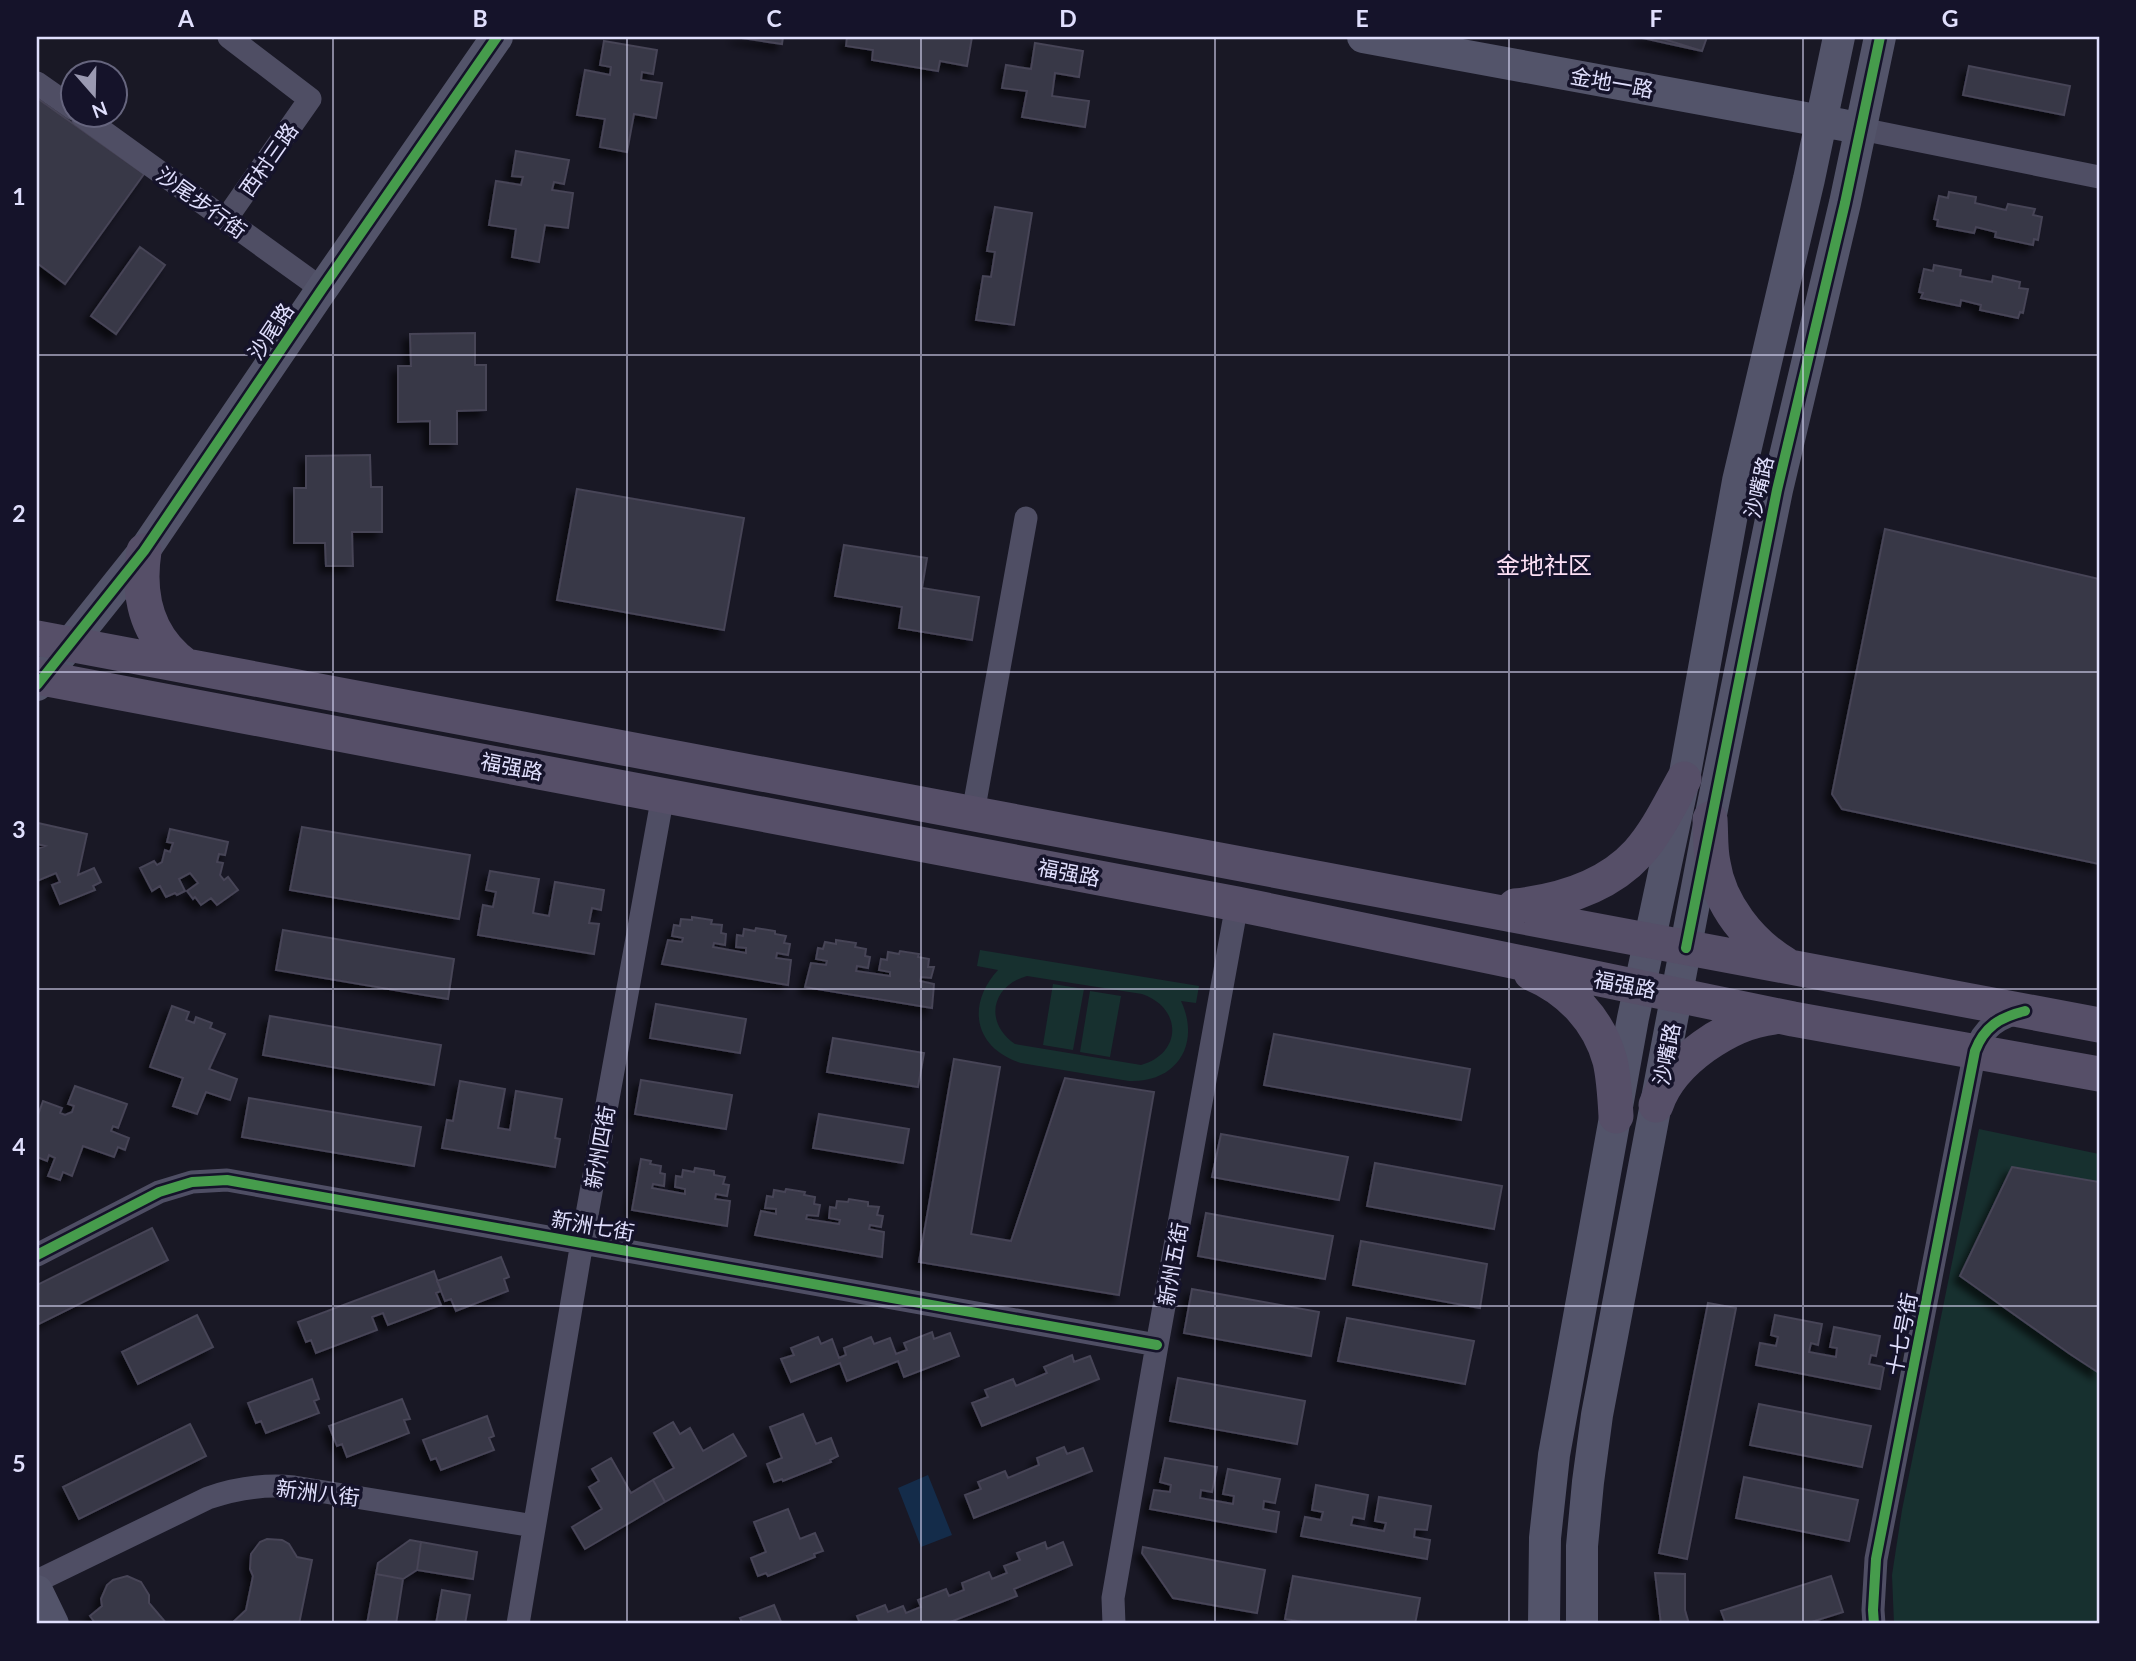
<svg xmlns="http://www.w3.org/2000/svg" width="2136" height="1661" font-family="Lato,'Noto Sans SC',sans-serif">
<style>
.green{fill:#17302f;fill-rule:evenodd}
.water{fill:#142c4a}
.building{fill:#393746;stroke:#464457;stroke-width:2;filter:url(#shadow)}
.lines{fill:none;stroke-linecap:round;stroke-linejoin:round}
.street{stroke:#4f4e64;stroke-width:23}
.secondary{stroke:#53546a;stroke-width:32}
.primary{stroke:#564f68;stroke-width:35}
.cycleway-casing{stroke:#15132a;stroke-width:15}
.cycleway{stroke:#469c4c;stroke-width:10}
.grid{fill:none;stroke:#e0dffd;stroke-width:2;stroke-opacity:0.55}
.labels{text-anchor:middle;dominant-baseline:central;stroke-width:7;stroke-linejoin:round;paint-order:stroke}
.street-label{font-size:21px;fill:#e0dffd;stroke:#15132a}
.quarter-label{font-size:24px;fill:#fde0f5;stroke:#15132a}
.neatline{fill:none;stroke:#e0dffd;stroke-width:2.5}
.grid-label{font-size:23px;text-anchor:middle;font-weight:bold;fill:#e0dffd}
</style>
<defs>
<filter id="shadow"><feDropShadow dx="-6" dy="6" stdDeviation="3.5" flood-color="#0009"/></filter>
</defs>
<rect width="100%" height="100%" fill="#191825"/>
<path class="green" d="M980,950L1199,986L1196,1003L1181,1001C1201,1044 1177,1083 1129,1081L1021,1063C974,1048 966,1005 998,970L977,966ZM1027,976L1142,994C1183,1008 1182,1054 1141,1065L1015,1044C984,1023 991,986 1027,976Z
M1053,984L1084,989L1073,1050L1043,1045Z
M1090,991L1121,996L1110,1057L1080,1052Z
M1979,1129L2099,1154V1624H1894L1892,1575L1902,1510Z"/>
<path class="water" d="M928,1475L952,1535L921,1547L898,1488Z"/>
<path class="building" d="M735,37H783L782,44Z
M847,37H972L967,66L940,61L938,71L872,60L873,50L846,46Z
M1638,37H1707L1702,51Z
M1657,37H1707L1702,51Z
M604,41L657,50L653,74L642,72L641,80L662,83L656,118L634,114L627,152L600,147L605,119L577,115L585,70L610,75L611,67L600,65Z
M1035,43L1083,51L1079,77L1055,73L1052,96L1089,101L1085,127L1022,117L1027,91L1002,88L1006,65L1031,69Z
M1969,66L2070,86L2064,115L1963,95Z
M37,98L144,174L65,284L37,263Z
M516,151L569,160L564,184L554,182L552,190L573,193L568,228L545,225L539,262L512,257L516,229L489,225L496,181L521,185L523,177L512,176Z
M1949,192L1976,197L1975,203L2006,210L2008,204L2035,209L2033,215L2042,217L2038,240L2034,239L2033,245L1995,237L1996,232L1976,227L1974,233L1937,226L1938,220L1934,219L1939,196L1948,198Z
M995,207L1032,213L1014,325L976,320L983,276L991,277L995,252L987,251Z
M140,247L165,265L116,334L91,316Z
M1934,265L1961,270L1960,276L1992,282L1993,276L2020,282L2019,288L2028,289L2023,313L2020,312L2018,318L1980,310L1981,305L1961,300L1960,306L1921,298L1923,293L1919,292L1924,269L1933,271Z
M475,333V365H486V410L457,411V444H430V421L398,422V366H411L410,334Z
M370,455L371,487H382V532H352L353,566H326L325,543H294V488H306V456Z
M577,489L744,518L724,630L557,600Z
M1885,529L2099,579V864L1842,809L1832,794Z
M844,545L927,558L922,588L979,597L972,640L899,628L902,607L835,596Z
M38,823L87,834L78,875L94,868L101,882L93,886L95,890L60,904L52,885L60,882L56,873L37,881V849L45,846L37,844Z
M302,827L470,855L459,919L290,890Z
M170,829L228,842L225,855L219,854L217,862L223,863L220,875L224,880L228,877L238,890L217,905L211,898L201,905L195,897L193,899L187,891L198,883L190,873L179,879L185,891L177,895L175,893L166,897L160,886L152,891L140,868L154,861L157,865L162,862L165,850L170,852L173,843L167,842Z
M490,871L539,879L533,913L549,916L555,882L604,890L601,910L592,908L589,923L599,924L594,954L478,935L483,905L493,907L496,892L486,890Z
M692,917L712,920L711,924L722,925L721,933L726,934L725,945L714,943L713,947L746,953V948L736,947L737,935L743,936L744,929L755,931L756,928L775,931V934L786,936L784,943L790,944L788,955L777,953L776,958L791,960L788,985L662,964L668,940L682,942L683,938L672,936L674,925L680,926L681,919L692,920Z
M283,930L454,959L448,999L276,970Z
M836,940L856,943L855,947L866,949L865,956L870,957L868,968L857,966L856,971L890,976V972L879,970L881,959L887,960L888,952L899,954L900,951L919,954L918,957L929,959L928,967H934L931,978L921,977L920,981L934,984L932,1008L805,987L811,963L826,965L827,961L816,959L818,948L823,949L825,942L836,944Z
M656,1004L746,1019L740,1053L650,1038Z
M172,1006L189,1012L186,1020L194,1023L196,1017L212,1023L210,1028L225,1034L209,1069L237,1079L230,1100L206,1092L197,1114L173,1106L183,1078L150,1067Z
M270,1016L441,1045L434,1085L263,1055Z
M1274,1034L1470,1069L1461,1120L1264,1085Z
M833,1038L924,1053L918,1087L827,1072Z
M954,1059L1000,1067L971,1234L1011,1241L1065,1078L1154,1092L1119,1295L919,1262Z
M641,1080L732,1095L726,1129L635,1114Z
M460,1081L505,1089L498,1128L510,1130L516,1091L562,1099L555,1138L560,1139L555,1167L442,1148L447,1120L453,1121Z
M75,1086L127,1104L118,1128L113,1126L111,1131L129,1138L125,1150L118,1147L114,1157L83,1146L72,1176L63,1172L60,1180L48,1176L55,1158L49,1155L47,1161L37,1157V1118L43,1101L62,1108L60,1113L65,1115L72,1112L74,1106L68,1104Z
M249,1098L421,1127L414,1166L242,1137Z
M819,1114L909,1129L903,1163L813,1148Z
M1221,1134L1348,1157L1339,1200L1212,1177Z
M641,1159L651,1161L650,1164L661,1166L660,1173L665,1174L664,1186L653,1184L652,1188L685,1194V1189L675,1187L676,1176L682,1177L683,1170L694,1172L695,1168L714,1171V1175L725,1177L723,1184L729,1185L727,1196L716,1194L715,1199L730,1201L727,1226L632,1210Z
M1375,1163L1502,1186L1494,1229L1367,1206Z
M2012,1167L2099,1182V1373L2070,1354L1960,1276Z
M786,1189L805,1192L804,1195L815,1197L814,1204L820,1205L818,1216L807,1215L806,1219L839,1224L840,1220L829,1218L830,1207L836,1208L837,1201L848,1202L849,1199L868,1202V1206L879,1207L877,1215L883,1216L881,1227L870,1225L869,1229L884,1232L882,1257L755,1235L761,1211L776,1214V1209L765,1208L767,1196L773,1197L774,1190L785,1192Z
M1206,1213L1333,1236L1325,1279L1198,1256Z
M152,1228L168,1260L37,1325V1285Z
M1361,1241L1487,1264L1480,1308L1353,1285Z
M501,1257L509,1277L504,1279L508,1291L456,1311L451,1299L445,1301L437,1281Z
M434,1271L441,1291L436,1293L441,1305L388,1325L383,1313L372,1317L377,1330L316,1353L311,1340L306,1342L298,1322Z
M1192,1289L1319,1312L1311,1356L1184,1333Z
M1708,1303L1736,1308L1687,1559L1659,1553Z
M197,1315L213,1347L138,1384L122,1352Z
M1775,1315L1822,1324L1818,1345L1811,1343L1809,1352L1836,1357L1837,1348L1830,1347L1834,1327L1880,1336L1876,1356L1871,1355L1869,1364L1884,1367L1880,1389L1756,1365L1760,1343L1776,1346L1778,1337L1771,1335Z
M1347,1318L1474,1341L1465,1384L1338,1361Z
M932,1332L934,1339L950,1333L959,1356L904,1377L898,1361L847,1381L840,1363L791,1382L781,1359L794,1355L791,1348L818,1337L821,1344L832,1339L839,1358L846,1355L844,1348L871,1337L874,1344L890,1338L896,1354L907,1350L904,1343Z
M1072,1355L1074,1362L1090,1356L1099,1379L982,1426L972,1403L988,1397L985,1390L1013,1379L1016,1386L1047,1373L1044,1367Z
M1178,1378L1305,1401L1297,1444L1170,1421Z
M312,1379L319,1399L314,1401L319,1413L266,1433L261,1421L256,1423L248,1403Z
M402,1399L410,1419L404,1420L409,1433L347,1457L342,1444L337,1446L329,1426Z
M1759,1404L1871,1426L1862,1467L1750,1445Z
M803,1414L816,1444L831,1438L838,1456L830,1460L831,1462L783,1481L782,1479L774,1482L767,1464L782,1458L770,1427Z
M487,1416L494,1436L489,1438L494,1450L441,1470L436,1458L431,1460L423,1440Z
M673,1422L680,1434L690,1428L703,1451L733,1434L746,1456L665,1502L653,1480L674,1468L654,1433Z
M190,1424L206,1456L79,1519L63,1487Z
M1064,1447L1067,1454L1083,1448L1092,1471L974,1518L965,1495L981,1489L978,1482L1005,1471L1008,1478L1039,1465L1037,1458Z
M611,1458L631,1493L653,1480L665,1502L585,1549L572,1527L602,1509L589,1487L599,1481L592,1469Z
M1165,1458L1217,1467L1212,1492L1201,1490L1200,1498L1233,1504L1234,1496L1223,1494L1228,1469L1280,1479L1275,1503L1264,1501L1263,1509L1279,1512L1276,1532L1150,1509L1154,1490L1170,1492L1171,1485L1160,1482Z
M1744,1477L1858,1500L1849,1541L1736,1518Z
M1316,1485L1368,1495L1364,1519L1353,1517L1351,1525L1384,1531L1386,1523L1375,1521L1379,1497L1431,1506L1427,1530L1415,1529L1414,1537L1430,1540L1427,1559L1301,1536L1305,1517L1321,1520L1323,1512L1312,1510Z
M788,1509L800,1539L815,1533L823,1551L814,1554L815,1557L768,1576L766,1573L758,1576L751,1558L766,1552L754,1522Z
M267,1539L282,1540L289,1544L297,1557L312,1560L299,1624H231L246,1610L253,1576L250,1569L251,1554L260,1542Z
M410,1540L421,1542L417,1570L403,1579L376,1574L378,1563Z
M421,1542L477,1552L473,1579L417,1570Z
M1045,1542L1047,1549L1063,1542L1072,1565L1014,1589L1017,1596L945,1624H857L860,1623L857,1616L885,1605L888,1612L903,1606L906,1613L921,1607L918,1600L946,1589L949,1596L964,1590L962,1583L989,1572L992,1579L1007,1573L1004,1566L1020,1560L1017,1553Z
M1143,1547L1265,1570L1257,1613L1173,1598L1142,1553Z
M1655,1573L1685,1574V1610L1689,1624H1661Z
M376,1574L403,1579L396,1624H367Z
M127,1576L141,1582L149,1595V1603L167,1624H96L90,1616L102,1606L101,1599L107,1585L113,1580Z
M1293,1576L1420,1598L1415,1624H1316L1285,1619Z
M1831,1576L1843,1612L1805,1624H1726L1721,1611Z
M442,1590L470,1595L465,1624H436Z
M774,1605L782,1624H743L740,1618Z"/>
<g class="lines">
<path class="street" d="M37,83L74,109
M82,116L322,289
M1861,129L2099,177
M226,219L310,99L229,37
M973,813L1026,518
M37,1255L159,1192L192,1182L227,1180L1157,1345
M37,1581L208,1498C237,1488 264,1484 294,1487L534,1526
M518,1624L582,1242L663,795
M1114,1624L1113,1598L1157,1345L1237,904
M1874,1624L1873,1610L1876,1559L1975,1051C1983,1028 1998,1017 2022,1012"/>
<path class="secondary" d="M1363,37L1843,125
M37,685L144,551L322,289L497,37
M37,1591L53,1624
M1544,1624L1545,1538L1554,1455L1633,1018L1684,779L1738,481L1809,179L1839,37
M1582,1624V1546L1588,1482L1597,1415L1626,1262L1710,819L1777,490L1845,203L1880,37"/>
<path class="primary" d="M144,551C137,597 147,638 186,666
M37,638L2099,1025
M37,677L1237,904L1793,1019L2099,1074
M1710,819C1711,834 1710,849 1713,863C1719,904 1750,943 1785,964
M1515,906C1559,901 1606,888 1638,853C1657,832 1670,804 1684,779
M1531,973C1569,989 1599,1020 1610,1061C1614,1078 1615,1098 1616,1116
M1656,1105C1671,1061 1729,1022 1774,1017"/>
<defs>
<path id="cycleway" d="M37,685L144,551L322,289L497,37
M1686,948L1777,490L1845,203L1880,37
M37,1255L159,1192L192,1182L227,1180L1157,1345
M1874,1624L1873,1610L1876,1559L1975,1051C1984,1027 2000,1017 2025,1011"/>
</defs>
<use href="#cycleway" class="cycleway-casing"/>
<use href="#cycleway" class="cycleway"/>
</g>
<path class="grid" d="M333,37V1624M627,37V1624M921,37V1624M1215,37V1624M1509,37V1624M1803,37V1624M37,355H2099M37,672H2099M37,989H2099M37,1306H2099"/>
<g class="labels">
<g class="street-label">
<text transform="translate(1612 82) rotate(10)">金地一路</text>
<text transform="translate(268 159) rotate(-55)">西村三路</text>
<text transform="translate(202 202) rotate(36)">沙尾步行街</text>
<text transform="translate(270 331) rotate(-56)">沙尾路</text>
<text transform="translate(1758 487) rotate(-77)">沙嘴路</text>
<text transform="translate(512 766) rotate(11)">福强路</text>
<text transform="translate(1069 872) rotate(11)">福强路</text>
<text transform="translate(1625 984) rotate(11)">福强路</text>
<text transform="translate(1666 1054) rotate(-79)">沙嘴路</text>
<text transform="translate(599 1147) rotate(-80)">新州四街</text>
<text transform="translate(593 1225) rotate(10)">新洲七街</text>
<text transform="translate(1172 1264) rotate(-80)">新州五街</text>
<text transform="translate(1901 1334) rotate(-79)">十七号街</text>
<text transform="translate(318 1492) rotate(7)">新洲八街</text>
</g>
<g class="quarter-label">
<text x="1544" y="564">金地社区</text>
</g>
</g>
<rect width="2136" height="1661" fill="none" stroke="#15132a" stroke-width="77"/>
<g transform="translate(94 94) rotate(160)"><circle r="33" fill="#15132a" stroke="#66657e" stroke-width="2"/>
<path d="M0-5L12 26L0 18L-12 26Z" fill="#9a99b1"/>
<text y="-10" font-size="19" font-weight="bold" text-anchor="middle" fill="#e0dffd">N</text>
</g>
<rect x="38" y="38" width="2060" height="1584" class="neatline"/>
<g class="grid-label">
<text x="186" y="27">A</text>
<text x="480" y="27">B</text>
<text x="774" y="27">C</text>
<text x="1068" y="27">D</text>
<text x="1362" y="27">E</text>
<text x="1656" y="27">F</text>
<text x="1950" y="27">G</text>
<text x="19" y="205">1</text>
<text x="19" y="522">2</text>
<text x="19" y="838">3</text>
<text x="19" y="1155">4</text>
<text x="19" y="1472">5</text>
</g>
</svg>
